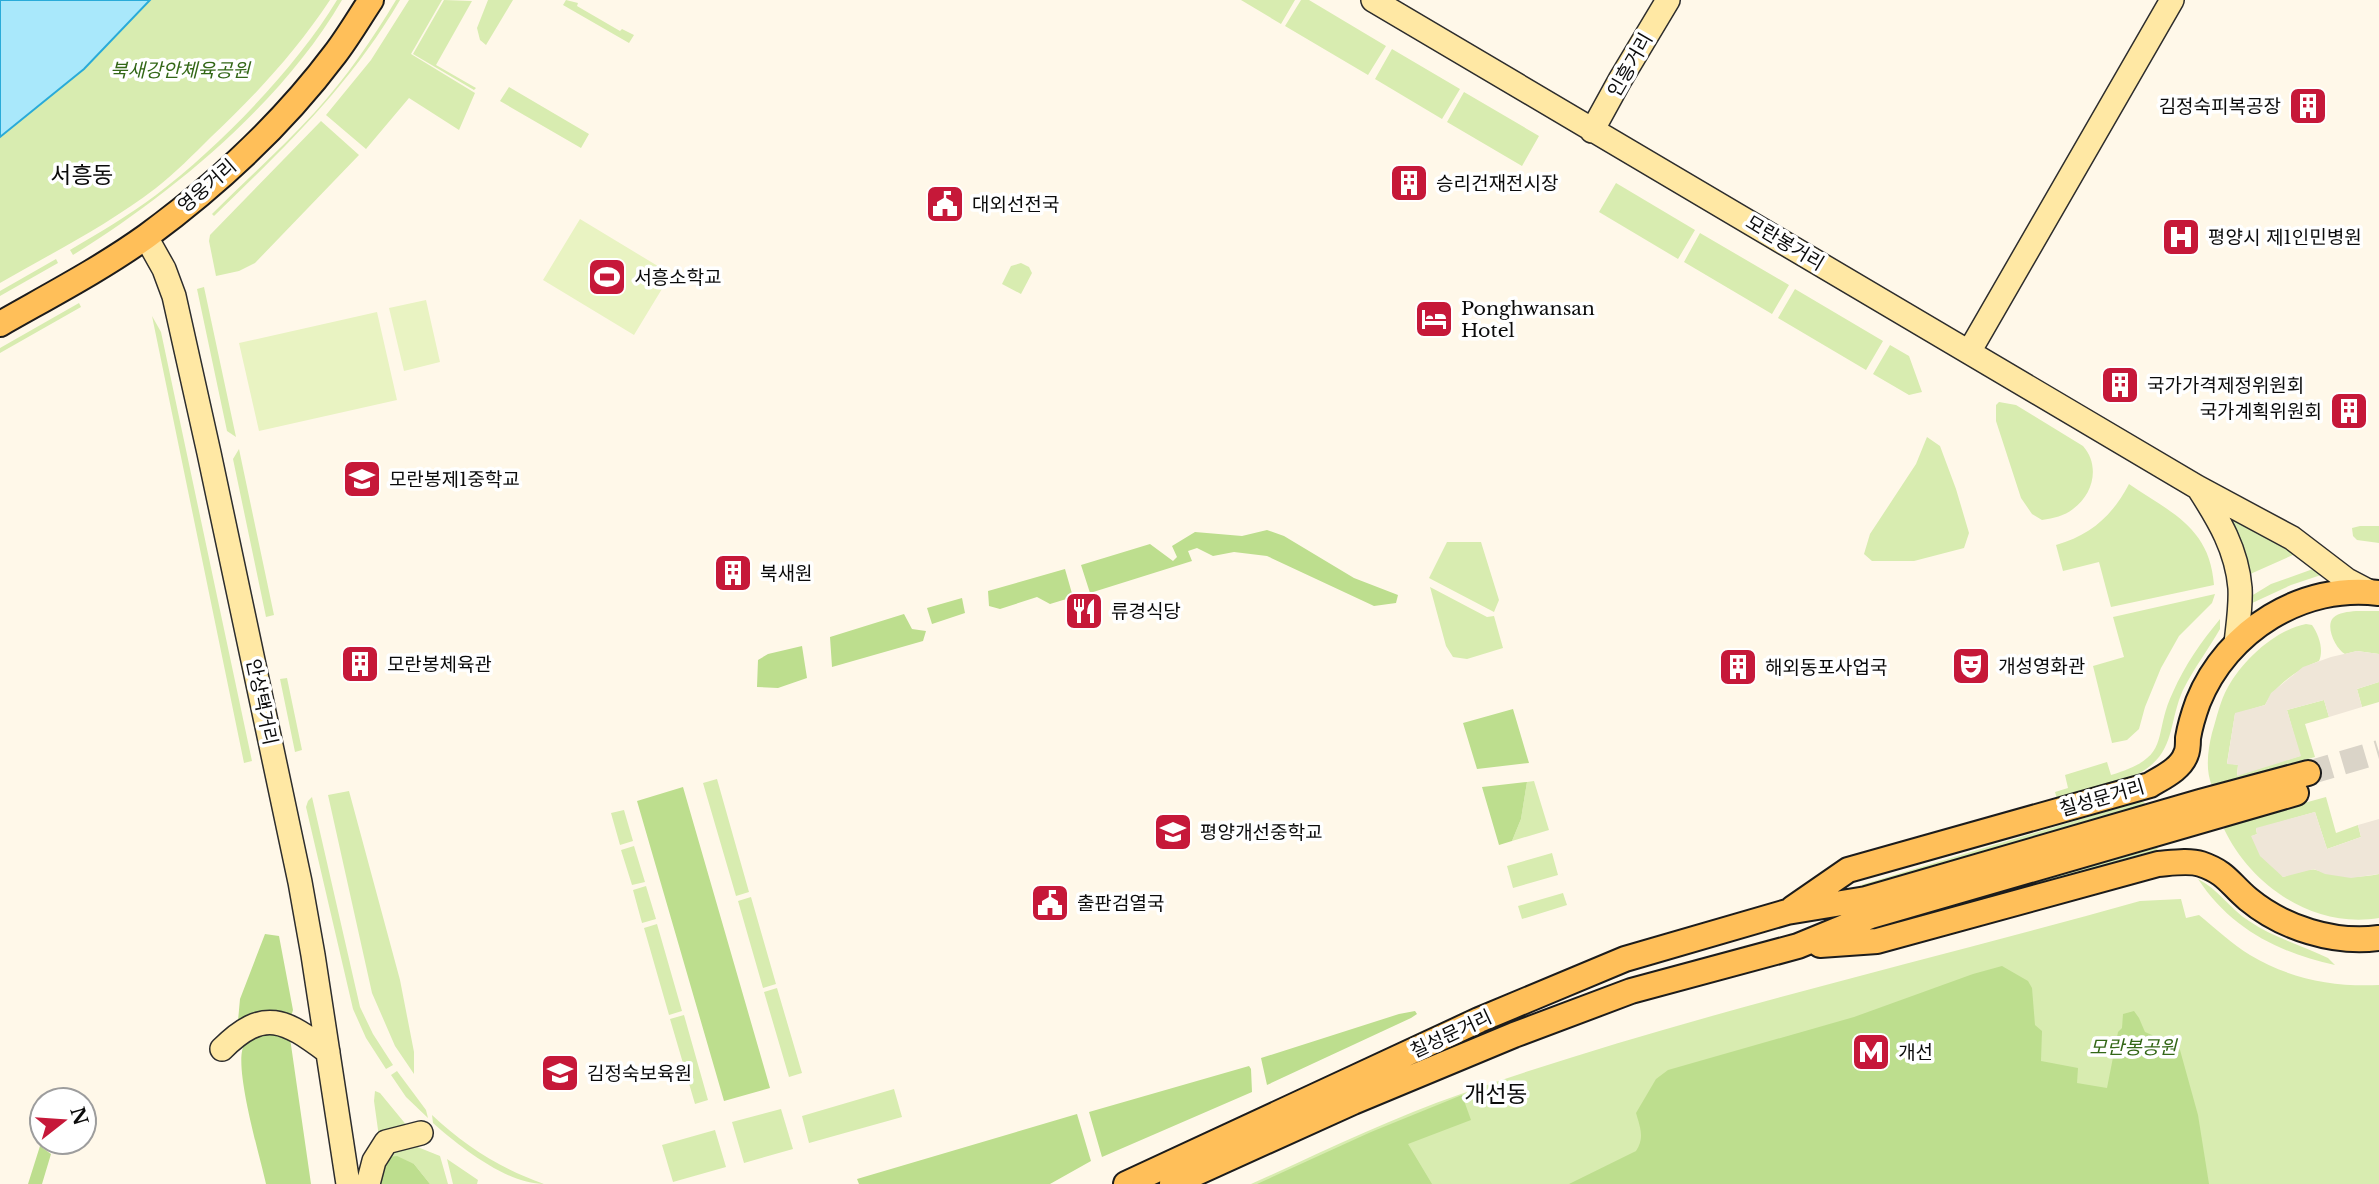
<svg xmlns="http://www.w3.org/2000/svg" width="2379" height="1184" font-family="'Libre Baskerville','Noto Sans KR',serif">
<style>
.green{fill:#d8ecb0}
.forest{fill:#bdde8e}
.pitch{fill:#e9f3c2}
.plaza{fill:#efe6d8}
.water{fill:#a9e8fb;stroke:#29abd9;stroke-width:2}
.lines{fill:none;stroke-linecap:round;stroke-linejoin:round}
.primary-tunnel{stroke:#dad4c8;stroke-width:24;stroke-dasharray:24 12;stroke-linecap:butt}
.secondary-casing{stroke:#2d2d2d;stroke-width:26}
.primary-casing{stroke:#1c1c1c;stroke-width:28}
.secondary{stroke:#ffe8a4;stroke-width:23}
.primary{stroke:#ffbf59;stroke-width:24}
.labels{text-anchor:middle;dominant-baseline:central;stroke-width:7;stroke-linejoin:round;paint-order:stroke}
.street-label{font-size:19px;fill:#0b0b0b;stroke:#fff}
.park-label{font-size:19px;font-style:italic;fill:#336717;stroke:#fff}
.poi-label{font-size:19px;fill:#0b0b0b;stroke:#fff;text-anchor:start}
.quarter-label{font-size:23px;fill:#0b0b0b;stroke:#fff}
</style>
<rect width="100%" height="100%" fill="#fff8e9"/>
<path class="green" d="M150,0H330C296,51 256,95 211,137C193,155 175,173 156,188C108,225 52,253 0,283V137L84,69Z
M337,0H342C283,102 172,194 73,255L70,250C99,233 129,215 156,195C219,147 296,68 337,0Z
M396,0H400C348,88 286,146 214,216L212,214C246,180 282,148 315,112C346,78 372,40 396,0Z
M409,0H442L411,54L475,93L459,130L409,98L366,149L326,115L371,60Z
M444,0L472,1L436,65L476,88L474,90L413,54Z
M488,0H513L486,45L480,40L477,28Z
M566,0L578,3L577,6L620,31L622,29L634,35L629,43L563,5Z
M1241,0H1295L1281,24Z
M1301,0H1309L1386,46L1368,75L1285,26Z
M1392,49L1460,89L1442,119L1375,79Z
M509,87L589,134L581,148L500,101Z
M1464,92L1539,136L1522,166L1447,122Z
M321,121L359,155L255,263L239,271L216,276L209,241L210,235Z
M1616,183L1695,230L1678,259L1599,212Z
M1700,233L1789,285L1772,314L1684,262Z
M56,259L58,263L0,296V291Z
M1021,263L1029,267L1032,273L1021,294L1002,284L1011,266Z
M204,287L236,437L227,431L197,289Z
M1795,289L1883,341L1866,370L1778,318Z
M79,303L81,307L0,353V348Z
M152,316L161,332L252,761L244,763Z
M1890,345L1909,356L1922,392L1909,395L1873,374Z
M1999,402L2016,405L2083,446C2100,465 2094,494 2073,509C2064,516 2054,518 2042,520L2032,514L2021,498L1996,421V405Z
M1927,437L1940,446L1956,489L1969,533L1964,548L1914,561H1872L1864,554L1870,534L1916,464Z
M239,449L274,615L266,617L233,459Z
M2129,484C2172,513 2210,528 2214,585L2111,607L2099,562L2063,571L2056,545C2091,535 2112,516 2129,484Z
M2235,519L2295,554L2248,575L2231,520Z
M2360,526H2379V543L2357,540L2353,536L2352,528Z
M1447,542H1481L1499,600L1494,612L1429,578Z
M2313,569H2317L2321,575L2291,585L2250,604L2248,598L2271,584Z
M1430,587L1487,617L1494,616L1503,648L1467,659L1453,657L1446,646Z
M2215,594L2212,603L2179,636L2161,668L2145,707L2139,729L2127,740L2112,743L2093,666L2124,657L2113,617Z
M2356,611H2379V654L2357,651L2345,654C2336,649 2325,627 2333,618C2339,612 2348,612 2356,611Z
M2220,619V629C2208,650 2194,668 2183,690C2167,726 2177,755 2134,776L2057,799L2055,792L2068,788L2065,775L2107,762L2111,775C2174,756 2151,738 2173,692C2185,665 2201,642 2220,619Z
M2306,624L2312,625C2319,635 2324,650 2319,661C2297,670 2276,684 2265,705L2235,714L2227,763L2238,765L2237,775L2300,756L2287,710L2324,700L2329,717L2305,724L2315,757L2212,786C2205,770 2208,749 2212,733C2217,717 2220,701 2228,687C2243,660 2275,630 2306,624Z
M287,678L302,750L295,752L280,679Z
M2379,682V702L2362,707L2357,689Z
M717,779L749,892L736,896L703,783Z
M1534,781L1549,830L1512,841L1521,819L1527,782Z
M349,791L400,980L414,1052V1074L395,1046L372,993L328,795Z
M312,797L360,1007L373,1034L393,1065L386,1069L366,1038L353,1009L306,807L308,801Z
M2326,797L2336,833L2358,825L2361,837L2327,849L2315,812L2256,829L2257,834L2252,836L2283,877C2292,874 2307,868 2316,870C2341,876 2353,879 2379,874V918C2314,929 2251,886 2224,829L2228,824Z
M2141,801L2145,803V806L1862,889L1859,888L1861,885Z
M624,810L633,841L620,845L611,813Z
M634,846L645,882L632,885L621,850Z
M2153,846L2158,848L2155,853L1873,929L1871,926Z
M1552,853L1558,875L1513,888L1507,866Z
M2198,879C2218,889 2230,909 2249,921C2274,938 2301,945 2328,958L2335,965C2279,953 2230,928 2198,879Z
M646,886L656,919L642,923L633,890Z
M1563,893L1567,905L1522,919L1518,906Z
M751,897L776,984L763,988L738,901Z
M2181,899L2186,918L2199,915C2215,928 2232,944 2250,955C2290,979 2333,987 2379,985V1184H1251C1320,1153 1389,1119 1461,1094C1683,1016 1913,965 2140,901Z
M657,924L682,1011L669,1015L644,928Z
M777,988L802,1073L789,1077L764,992Z
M684,1015L708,1100L695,1104L670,1019Z
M397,1071L426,1110L428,1118L406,1097L391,1075Z
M894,1089L902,1117L809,1143L802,1116Z
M375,1091L380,1093L408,1127L379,1137L374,1101Z
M781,1109L793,1149L744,1163L732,1122Z
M432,1115C465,1146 501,1169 544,1184C507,1184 460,1147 433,1123Z
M715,1130L726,1167L673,1182L662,1145Z
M415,1146L440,1156L448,1184H430L414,1164L381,1158L387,1151Z
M447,1159L478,1180L477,1184H453Z"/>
<path class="forest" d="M1267,530L1284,536L1354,578L1398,595L1396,603L1374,606L1267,556L1234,552L1213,556L1197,548L1188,551L1192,561L1090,593L1081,565L1150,544L1173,561L1177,557L1172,546L1195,532L1242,536Z
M1065,569L1073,597L1050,604L1037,597L1000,609L989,606L988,591Z
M962,598L965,613L932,624L927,608Z
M904,614L912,629L926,631L923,641L832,667L830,637Z
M802,646L807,678L778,688L757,687L758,660L768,654Z
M1513,709L1529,763L1477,769L1463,723Z
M1527,782L1521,819L1512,841L1499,845L1482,787Z
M683,787L770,1088L724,1101L637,801Z
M265,934L279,936L293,1010L291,1017L238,1021L240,999Z
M2002,966L2028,981L2032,988L2035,1025L2042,1031L2041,1061L2078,1068L2077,1083L2107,1088L2118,1032L2122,1028L2123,1014L2134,1011L2139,1018L2145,1032L2152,1035L2162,1048L2174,1044L2180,1050L2198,1115L2209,1184H1569L1636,1151C1645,1138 1640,1127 1636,1113L1656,1079L1668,1070L1854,1017L1973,974Z
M1415,1011L1417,1014L1411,1018L1267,1085L1261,1058L1399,1014Z
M268,1030L290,1038L311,1184H266C261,1160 231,1060 245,1044C249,1038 262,1033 268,1030Z
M1249,1066L1251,1069L1252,1092L1102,1157L1089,1112Z
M1462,1095L1471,1120L1408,1144L1432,1184H1257L1371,1132Z
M1077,1114L1091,1161L1050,1184H859L857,1179Z
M40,1146L51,1154L42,1184H28Z
M397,1156L414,1164L430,1184H381V1158Z"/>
<path class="pitch" d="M580,219L671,274L634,335L543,280Z
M426,300L440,362L404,371L389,308Z
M377,312L397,400L259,431L239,343Z"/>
<path class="plaza" d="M2357,651L2379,654V682L2357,689L2362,707L2329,717L2324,700L2287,710L2301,756L2237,776L2238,765L2227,764L2235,713L2265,705L2271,693L2303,667L2331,657Z
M2315,812L2327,849L2361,837L2358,825L2379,819V874L2351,878L2325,874L2314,869L2283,877L2260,856L2251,836L2257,834L2256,828Z"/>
<path class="water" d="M0,0H150L84,69L0,137Z"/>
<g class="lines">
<path class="primary-tunnel" d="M2308,773L2379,752"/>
<defs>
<path id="secondary" d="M1373,0L2197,487L2292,538L2347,580L2368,591
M1592,131L1620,80L1668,0
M146,237L164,269L174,296L209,453L300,882L313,955L348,1184
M1969,352L2172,0
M2199,489C2219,520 2237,550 2240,588C2241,606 2238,625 2236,643
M222,1049C264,1007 285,1020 328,1052
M368,1184L374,1161L386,1142L421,1133"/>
<path id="primary" d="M0,324C49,296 101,269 147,236C216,185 284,122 335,54C348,37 359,18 371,0
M1793,908L1848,870L2150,785C2163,777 2181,769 2186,754C2188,750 2188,743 2188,738C2190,726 2194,713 2198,702C2227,630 2303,583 2379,593
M1820,945L1877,941L2158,864C2171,863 2189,860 2201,864C2227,873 2229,883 2248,899C2283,928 2334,944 2379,938
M1126,1184L1479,1020L1625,959L1787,912L1866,899L2200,802L2308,773
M1172,1184L1353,1102L1514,1035L1631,991L1798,946L1871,916L2296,793"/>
</defs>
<use href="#secondary" class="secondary-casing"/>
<use href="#primary" class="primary-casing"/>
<use href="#secondary" class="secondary"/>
<use href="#primary" class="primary"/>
</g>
<defs>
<symbol id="building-square" viewBox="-11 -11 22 22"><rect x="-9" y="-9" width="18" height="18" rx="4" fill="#c61839" stroke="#fff"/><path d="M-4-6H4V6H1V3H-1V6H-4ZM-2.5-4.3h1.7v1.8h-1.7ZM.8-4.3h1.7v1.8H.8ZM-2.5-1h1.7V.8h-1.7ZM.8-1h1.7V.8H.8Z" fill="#fff"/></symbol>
<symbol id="civic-square" viewBox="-11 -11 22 22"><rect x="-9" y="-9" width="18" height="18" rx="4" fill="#c61839" stroke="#fff"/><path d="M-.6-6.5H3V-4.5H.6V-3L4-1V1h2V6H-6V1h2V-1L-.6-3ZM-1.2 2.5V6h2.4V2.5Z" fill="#fff"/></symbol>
<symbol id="hospital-square" viewBox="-11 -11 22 22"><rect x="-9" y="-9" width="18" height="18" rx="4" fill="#c61839" stroke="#fff"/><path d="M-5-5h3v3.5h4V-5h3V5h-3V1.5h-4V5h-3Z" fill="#fff"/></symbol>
<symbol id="stadium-square" viewBox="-11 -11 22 22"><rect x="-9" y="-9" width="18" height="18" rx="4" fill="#c61839" stroke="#fff"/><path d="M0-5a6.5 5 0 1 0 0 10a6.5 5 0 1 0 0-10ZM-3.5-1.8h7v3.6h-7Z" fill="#fff"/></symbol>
<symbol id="hotel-square" viewBox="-11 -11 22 22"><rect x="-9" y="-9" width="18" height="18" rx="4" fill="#c61839" stroke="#fff"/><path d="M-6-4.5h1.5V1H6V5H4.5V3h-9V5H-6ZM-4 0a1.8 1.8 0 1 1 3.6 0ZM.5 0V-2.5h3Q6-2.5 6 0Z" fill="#fff"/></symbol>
<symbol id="school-square" viewBox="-11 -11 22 22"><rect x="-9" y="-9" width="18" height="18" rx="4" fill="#c61839" stroke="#fff"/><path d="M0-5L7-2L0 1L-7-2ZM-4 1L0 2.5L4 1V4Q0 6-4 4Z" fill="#fff"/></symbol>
<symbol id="restaurant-square" viewBox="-11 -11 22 22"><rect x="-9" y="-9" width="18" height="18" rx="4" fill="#c61839" stroke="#fff"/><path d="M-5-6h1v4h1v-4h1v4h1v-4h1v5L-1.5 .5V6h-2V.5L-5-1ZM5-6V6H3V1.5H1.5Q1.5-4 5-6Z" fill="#fff"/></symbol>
<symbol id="theatre-square" viewBox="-11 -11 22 22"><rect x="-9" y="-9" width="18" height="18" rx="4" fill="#c61839" stroke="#fff"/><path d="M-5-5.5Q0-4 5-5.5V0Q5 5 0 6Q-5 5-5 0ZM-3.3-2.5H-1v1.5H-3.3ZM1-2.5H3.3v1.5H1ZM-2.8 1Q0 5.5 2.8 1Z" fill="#fff"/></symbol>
<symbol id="metro-square" viewBox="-11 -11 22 22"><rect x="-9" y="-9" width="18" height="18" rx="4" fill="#c61839" stroke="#fff"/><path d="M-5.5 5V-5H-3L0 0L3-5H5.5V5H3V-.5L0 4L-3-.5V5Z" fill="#fff"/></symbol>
</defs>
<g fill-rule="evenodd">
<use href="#building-square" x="2286" y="84" width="44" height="44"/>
<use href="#building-square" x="1387" y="161" width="44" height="44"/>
<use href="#civic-square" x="923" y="182" width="44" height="44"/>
<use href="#hospital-square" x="2159" y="215" width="44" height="44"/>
<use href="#stadium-square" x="585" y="255" width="44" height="44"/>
<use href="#hotel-square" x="1412" y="297" width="44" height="44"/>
<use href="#building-square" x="2098" y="363" width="44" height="44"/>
<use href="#building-square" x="2327" y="389" width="44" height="44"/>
<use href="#school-square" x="340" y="457" width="44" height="44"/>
<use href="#building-square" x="711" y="551" width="44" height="44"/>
<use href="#restaurant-square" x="1062" y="589" width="44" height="44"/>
<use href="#building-square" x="338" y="642" width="44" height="44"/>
<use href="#theatre-square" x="1949" y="644" width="44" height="44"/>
<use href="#building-square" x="1716" y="645" width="44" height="44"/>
<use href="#school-square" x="1151" y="810" width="44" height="44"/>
<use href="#civic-square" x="1028" y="881" width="44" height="44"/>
<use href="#metro-square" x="1849" y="1030" width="44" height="44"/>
<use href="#school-square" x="538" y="1051" width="44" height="44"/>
</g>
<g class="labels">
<g class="street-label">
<text transform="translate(1630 65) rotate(-60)">인흥거리</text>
<text transform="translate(207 186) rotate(-41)">영웅거리</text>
<text transform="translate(1785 243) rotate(31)">모란봉거리</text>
<text transform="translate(262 702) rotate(78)">안상택거리</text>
<text transform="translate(2102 798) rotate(-16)">칠성문거리</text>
<text transform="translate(1451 1034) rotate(-25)">칠성문거리</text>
</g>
<g class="park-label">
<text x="180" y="70">북새강안체육공원</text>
<text x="2133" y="1047">모란봉공원</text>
</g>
<g class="poi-label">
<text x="2281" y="106" text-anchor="end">김정숙피복공장</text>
<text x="1436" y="183">승리건재전시장</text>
<text x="972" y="204">대외선전국</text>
<text x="2208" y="237">평양시 제1인민병원</text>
<text x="634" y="277">서흥소학교</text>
<text x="1461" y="308">Ponghwansan<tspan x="1461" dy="22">Hotel</tspan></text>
<text x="2147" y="385">국가가격제정위원회</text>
<text x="2322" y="411" text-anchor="end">국가계획위원회</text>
<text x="389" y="479">모란봉제1중학교</text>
<text x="760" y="573">북새원</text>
<text x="1111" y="611">류경식당</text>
<text x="387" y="664">모란봉체육관</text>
<text x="1998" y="666">개성영화관</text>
<text x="1765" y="667">해외동포사업국</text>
<text x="1200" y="832">평양개선중학교</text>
<text x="1077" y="903">출판검열국</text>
<text x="1898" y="1052">개선</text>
<text x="587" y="1073">김정숙보육원</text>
</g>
<g class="quarter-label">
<text x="82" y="175">서흥동</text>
<text x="1496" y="1094">개선동</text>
</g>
</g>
<g transform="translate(63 1121) rotate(73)"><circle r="33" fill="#ffffff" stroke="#9d9d9d" stroke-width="2"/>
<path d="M0-5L12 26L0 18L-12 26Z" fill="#c61839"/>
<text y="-10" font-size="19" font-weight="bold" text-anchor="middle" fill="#0b0b0b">N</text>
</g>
</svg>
